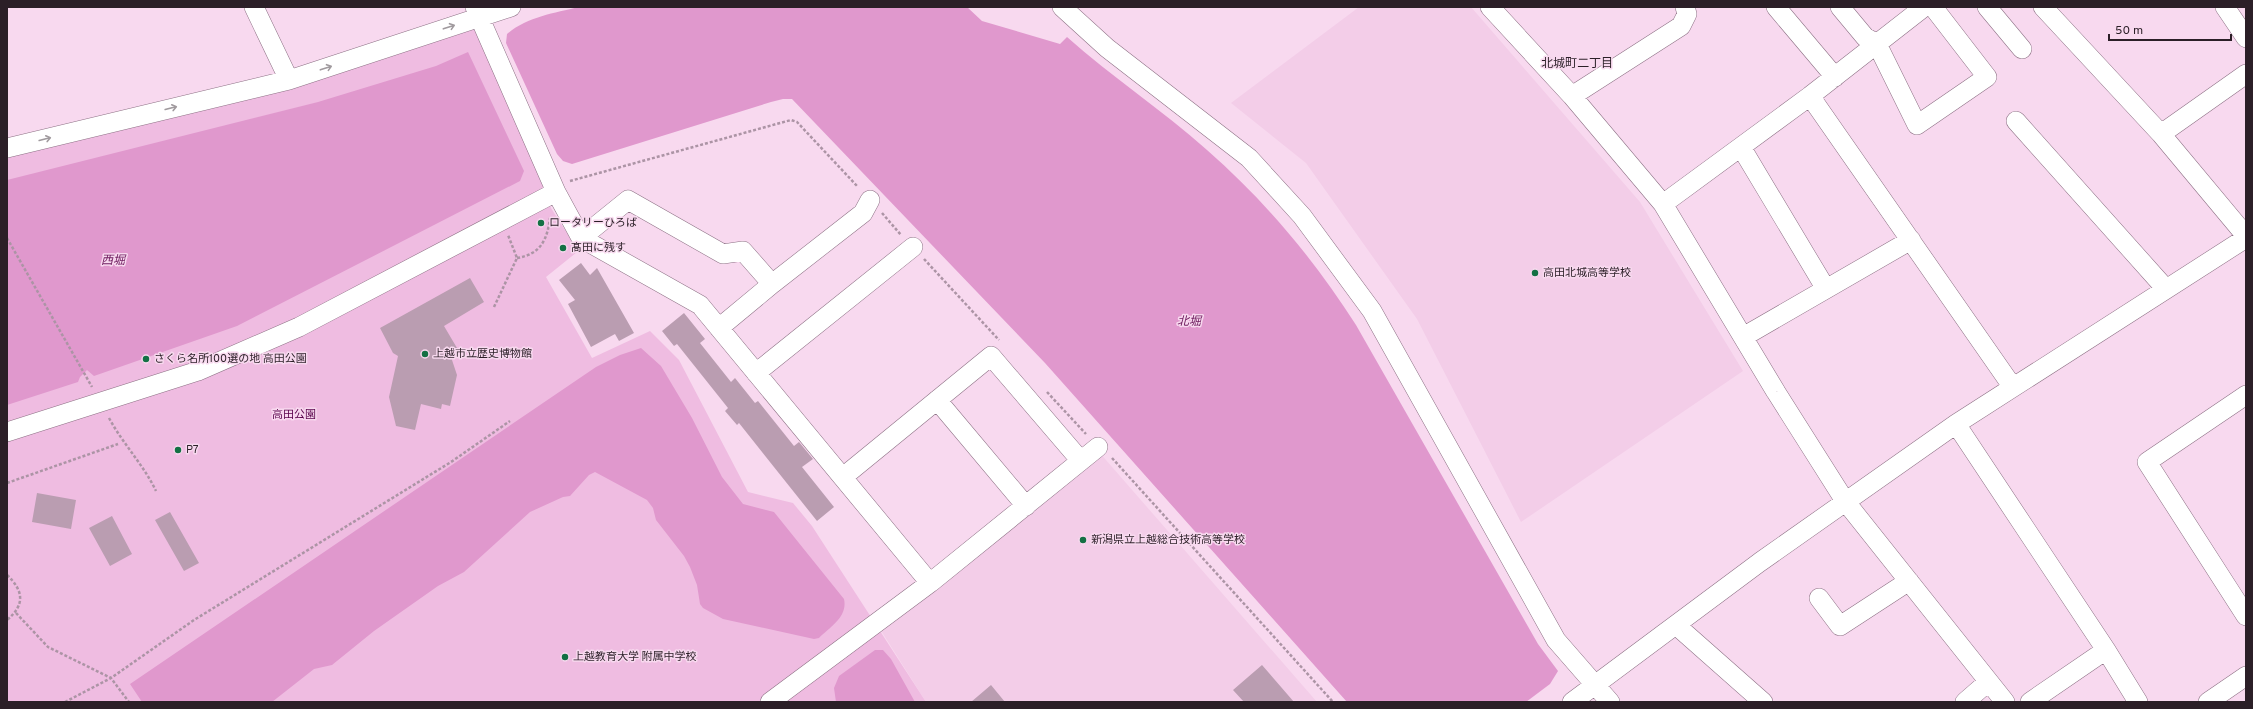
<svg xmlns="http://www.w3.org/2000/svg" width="2253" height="709" font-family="Overpass,'Noto Sans JP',sans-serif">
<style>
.built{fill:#f3cde8}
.green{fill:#efbce1}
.water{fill:#e098cd}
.building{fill:#ba9db1}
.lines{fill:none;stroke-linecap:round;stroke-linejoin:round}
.minor-casing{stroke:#8d7185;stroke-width:20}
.path{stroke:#ac94a5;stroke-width:2.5;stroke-dasharray:3 2;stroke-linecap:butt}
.minor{stroke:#fff;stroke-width:19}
.oneway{stroke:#a09a9e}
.poi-dot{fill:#137044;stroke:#f8d9ef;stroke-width:1.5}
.labels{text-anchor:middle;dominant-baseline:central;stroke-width:3;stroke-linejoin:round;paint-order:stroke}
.poi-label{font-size:11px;fill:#2b1f27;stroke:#f8d9ef;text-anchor:start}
.park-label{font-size:11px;fill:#59004b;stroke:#f8d9ef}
.neighbourhood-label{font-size:12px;fill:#2b1f27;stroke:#f8d9ef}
.water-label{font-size:12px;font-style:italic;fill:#6e1b5e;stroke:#f8d9ef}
</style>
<rect width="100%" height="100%" fill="#f8d9ef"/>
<path class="built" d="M1359,7H1471L1640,202L1743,371L1521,522L1417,319L1306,163L1231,103Z
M1099,452L1317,702H926L880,629Z"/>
<path class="green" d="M473,25L544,175L551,208L572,241L582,248L546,277L592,358L650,331L679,360L748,492L793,503L812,526L926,702H7V155Z"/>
<path class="water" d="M579,7H967L982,21L1060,44L1067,37C1112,77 1162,110 1207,150C1266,202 1313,258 1356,325L1538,644L1558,671L1550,684L1526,702H1347L1045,363L792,99H783L771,102L572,164L563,161L557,154L506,43L507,34C527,17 554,13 579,7Z
M468,52L524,171L520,181L237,326L94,376L87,370L80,377L78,382L7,405V180L318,102L436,66Z
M641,348L661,366L692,418L722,477L743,504L774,512L844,599C848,617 830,627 819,638L814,639L723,619L703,608L700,604L697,585L690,567L684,556L656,520L653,508L647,500L595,472L589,475L570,496L563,497L530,512L464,572L438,586L374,631L332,665L314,669L272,702H142L130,684L596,367L620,355Z
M875,650H883L891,659L915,702H836L834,688L839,676Z"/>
<path class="building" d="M581,263L590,275L597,268L634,333L619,341L615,334L591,347L568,304L575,300L559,280Z
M470,278L484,302L444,326L457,348L452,360L457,375L450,406L442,404L441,409L421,404L415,430L396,426L389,397L398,356L393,353L380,328Z
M684,313L705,339L700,343L731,382L735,378L755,403L758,401L794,446L799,442L813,459L802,467L834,507L817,521L739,423L737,425L725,411L728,408L677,344L674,346L662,331Z
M37,493L76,500L71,529L32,522Z
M170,512L199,563L184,571L155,520Z
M112,516L132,554L110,566L89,528Z
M1262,665L1294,702H1244L1233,690Z
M991,685L1005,702H971Z"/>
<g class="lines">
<defs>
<path id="minor" d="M254,7L289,80
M475,7L556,192L581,238L700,305L930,583
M1062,7L1107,48L1249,158L1302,216L1372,311L1556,640L1610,702
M1490,7L1572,96L1663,204L1776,392L1845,501L2005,702
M1776,7L1835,77
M1840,7L1865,37L1877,44L1917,125L1987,77L1933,7
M1987,7L2022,49
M2043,7L2161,134L2246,236
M2225,7L2246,38
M1572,96L1681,26L1687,14L1685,7
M1810,96L2012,386
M2016,121L2166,289
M2161,134L2246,74
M1741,147L1826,289
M7,148L289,80L511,7
M1663,204L1810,96L1924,7
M581,238L628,200L723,254L743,251L772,284L719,328
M772,284L863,213L870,200
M1743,337L1911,240
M756,373L913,247
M2246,395L2147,462L2246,616
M937,400L1026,506
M1956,424L2106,650L2138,702
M7,432L198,371L299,327L556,192
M843,477L991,356L1081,461
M1819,598L1840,626L1909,581
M1677,626L1763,702
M770,702L930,583L1098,447
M1572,702L1760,562L1956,424L2246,238
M1965,702L1988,682
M2030,702L2106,650
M2208,702L2246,676"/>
</defs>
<use href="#minor" class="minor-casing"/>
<path class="path" d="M570,181L791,120L797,122L858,187
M882,213L901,235
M7,238L92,387
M517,258C541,254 547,240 550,218
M924,259L999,340
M494,307L517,258L508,235
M1047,392L1086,434
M109,418C123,444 143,464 156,491
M1112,458L1333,702
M7,483L118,444
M7,575C24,591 25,605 7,620
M16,613L48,647L111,678L129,702
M65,702L111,678L194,620L451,462L510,421"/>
<use href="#minor" class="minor"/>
</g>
<defs><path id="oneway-shaft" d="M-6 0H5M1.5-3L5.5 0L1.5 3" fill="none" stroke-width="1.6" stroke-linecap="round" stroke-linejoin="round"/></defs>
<g class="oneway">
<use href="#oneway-shaft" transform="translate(449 27) rotate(-18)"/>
<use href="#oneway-shaft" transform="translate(326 68) rotate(-18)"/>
<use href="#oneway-shaft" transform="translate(171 108) rotate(-14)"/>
<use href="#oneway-shaft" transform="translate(45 139) rotate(-14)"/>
</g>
<g class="poi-dot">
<circle cx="541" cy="223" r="4"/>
<circle cx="563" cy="248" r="4"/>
<circle cx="1535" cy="273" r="4"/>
<circle cx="425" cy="354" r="4"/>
<circle cx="146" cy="359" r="4"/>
<circle cx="178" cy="450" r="4"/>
<circle cx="1083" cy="540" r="4"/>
<circle cx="565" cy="657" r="4"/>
</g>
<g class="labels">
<g class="poi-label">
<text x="549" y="223">ロータリーひろば</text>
<text x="571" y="248">髙田に残す</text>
<text x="1543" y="273">高田北城高等学校</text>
<text x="433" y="354">上越市立歴史博物館</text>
<text x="154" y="359">さくら名所100選の地 高田公園</text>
<text x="186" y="450">P7</text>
<text x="1091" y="540">新潟県立上越総合技術高等学校</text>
<text x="573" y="657">上越教育大学 附属中学校</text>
</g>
<g class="park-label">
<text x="294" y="415">高田公園</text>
</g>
<g class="neighbourhood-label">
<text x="1577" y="64">北城町二丁目</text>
</g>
<g class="water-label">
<text x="113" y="261">西堀</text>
<text x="1189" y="322">北堀</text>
</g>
</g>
<rect width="2253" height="709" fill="none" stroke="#2b1f27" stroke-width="16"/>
<path d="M2109 34v6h122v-6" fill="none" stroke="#2b1f27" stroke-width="2"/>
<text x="2115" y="34" font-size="12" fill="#2b1f27" stroke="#f8d9ef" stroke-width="3" paint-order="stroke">50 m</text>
</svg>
